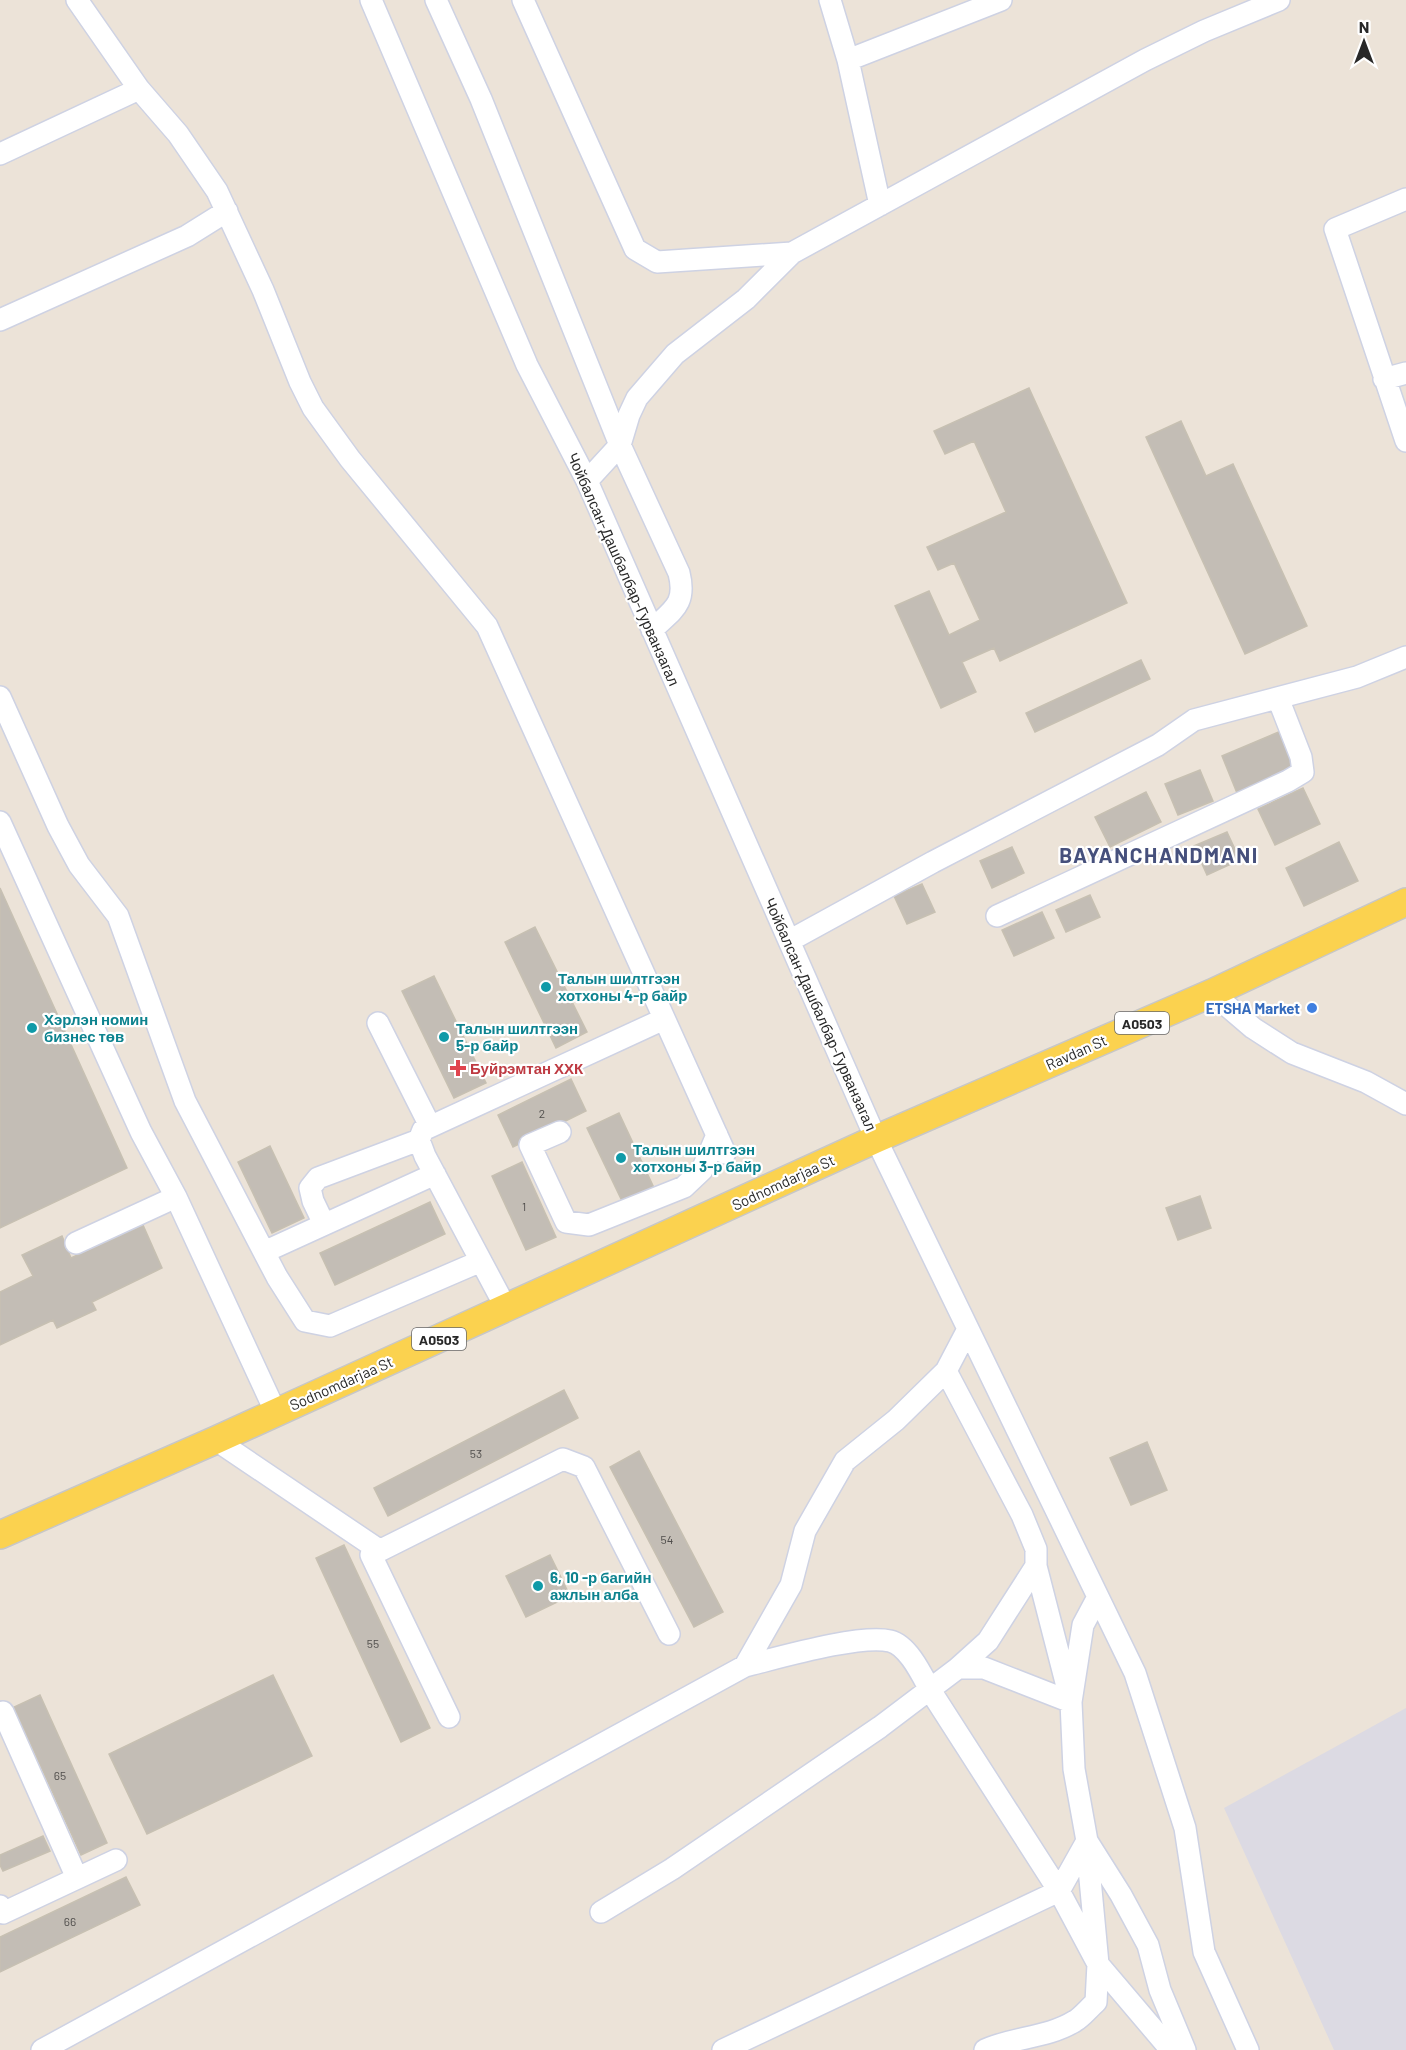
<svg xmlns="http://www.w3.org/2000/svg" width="1406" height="2050" font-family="Barlow,sans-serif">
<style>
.industrial{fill:#dcdae3}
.building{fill:#c3bdb5;stroke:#c7c0b2;stroke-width:1.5}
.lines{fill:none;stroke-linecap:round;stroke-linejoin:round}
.minor-casing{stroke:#ced2e3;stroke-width:24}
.major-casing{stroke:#c7c7c7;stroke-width:30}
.minor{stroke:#fff;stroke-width:21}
.major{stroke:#fbd24f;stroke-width:27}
.culture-dot{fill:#0f9aa8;stroke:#fff;stroke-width:2}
.shop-dot{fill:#3f7fe0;stroke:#fff;stroke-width:2}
.health-dot{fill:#e0444e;stroke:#fff;stroke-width:2}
.labels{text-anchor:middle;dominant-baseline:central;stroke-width:4.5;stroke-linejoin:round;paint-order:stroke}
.number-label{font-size:12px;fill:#4f4d4b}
.shield{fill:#fff;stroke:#686868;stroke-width:1.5}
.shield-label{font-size:14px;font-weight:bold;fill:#282828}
.street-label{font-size:15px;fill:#282828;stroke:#fff}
.culture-label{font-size:15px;font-weight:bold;fill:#0d838f;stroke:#fff;text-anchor:start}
.shop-label{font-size:15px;font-weight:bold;fill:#366cbe;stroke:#fff;text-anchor:end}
.health-label{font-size:15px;font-weight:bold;fill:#be3a42;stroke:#fff;text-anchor:start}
.district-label{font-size:21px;font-weight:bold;letter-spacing:1.5px;fill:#46507c;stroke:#fff}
</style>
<rect width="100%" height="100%" fill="#ece3d8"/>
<path class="industrial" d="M1406,1708V2050H1334L1224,1808Z"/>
<path class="building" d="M1029,388L1127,603L1000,661L994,648L962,662L976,692L941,708L895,606L929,591L949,635L980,620L954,563L938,570L927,547L1006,512L974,441L945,454L934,431Z
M1181,421L1206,476L1233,464L1307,626L1245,654L1146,437Z
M1141,660L1150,679L1035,732L1026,713Z
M1281,731L1296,768L1237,793L1222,756Z
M1200,770L1213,801L1178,815L1165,784Z
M1303,788L1320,824L1275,845L1258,809Z
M1146,792L1161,822L1110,847L1095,817Z
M1227,832L1240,860L1207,875L1194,846Z
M1339,842L1358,881L1304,906L1286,868Z
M1012,847L1024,873L992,888L980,861Z
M922,884L935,912L907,924L894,896Z
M0,888L127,1168L0,1228Z
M1090,895L1100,917L1066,932L1056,910Z
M1042,912L1054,938L1014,956L1002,930Z
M535,927L587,1032L556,1048L505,942Z
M434,976L486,1083L454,1098L402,991Z
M571,1079L586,1111L513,1147L498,1115Z
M619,1113L654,1188L623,1203L587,1128Z
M270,1146L304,1218L272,1233L238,1162Z
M522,1162L556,1237L526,1250L492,1176Z
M1200,1196L1211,1228L1178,1240L1166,1208Z
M430,1202L445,1234L335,1285L320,1253Z
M143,1225L162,1268L92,1302L96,1310L57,1328L53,1320L0,1345V1292L33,1276L22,1255L62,1236L71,1258Z
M564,1390L578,1418L388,1516L374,1488Z
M1147,1442L1167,1490L1131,1505L1110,1458Z
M639,1451L723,1612L694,1627L610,1467Z
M344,1545L430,1728L401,1742L316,1558Z
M550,1555L570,1596L526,1617L506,1576Z
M273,1675L312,1756L147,1834L109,1754Z
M40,1695L107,1843L81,1855L14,1707Z
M43,1836L50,1851L3,1871L0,1865V1855Z
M126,1877L140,1905L0,1972V1937Z"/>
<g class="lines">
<defs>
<path id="minor" d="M77,0L139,89L178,134L217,191L263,290L300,382L313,408L350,459L487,626L725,1153
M371,0L527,365L587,481L876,1139L1135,1673L1185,1828L1204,1952L1248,2050
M436,0L481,99L620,445L679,573C687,605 672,610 652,630
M523,0L635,249L657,262L792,253L1145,60L1204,31L1279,0
M830,0L848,60L880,205
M848,60L1001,0
M0,154L139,89
M1406,199L1335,229L1406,441
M0,320L187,236L227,211
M1384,379L1406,373
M587,481L620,445L629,415L637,398L675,354L746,299L792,253
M0,697L58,826L79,865L118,916L185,1101L277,1277L305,1321L330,1326L481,1261
M0,822L141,1132L176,1197L276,1413
M997,916L1288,781L1303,772L1301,757L1278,698
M789,941L933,862L1158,745L1194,720L1357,677L1406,657
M1212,993L1253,1028L1292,1053L1366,1082L1406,1104
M378,1023L430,1126
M560,1132L530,1145L566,1222L589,1225L684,1187L702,1170L717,1135
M324,1224L313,1201L310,1188L318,1178L419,1140
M76,1243L176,1197
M264,1252L435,1174
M506,1308L425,1156L419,1140L423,1130L664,1019
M946,1371L1022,1515L1036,1549V1566L988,1641L958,1668
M216,1440L379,1550
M1098,1597L1083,1625L1071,1702L1074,1769L1087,1841L1121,1895L1148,1945L1160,1990L1185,2050
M745,1666L791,1585L805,1531L845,1461L896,1420L946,1371L968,1329
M3,1712L77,1878
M449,1717L371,1555L563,1459L584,1467L669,1634
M0,1906L3,1913L116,1860
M601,1912L672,1869L880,1727L958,1668H984L1071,1702L1036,1566
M42,2050L745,1666C778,1658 859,1634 890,1641C908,1645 922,1675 930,1690L1059,1891L1098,1964L1171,2050
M723,2050L1059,1891L1087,1841
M985,2050C1013,2037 1048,2038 1075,2021C1082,2017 1089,2008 1096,2002L1098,1964L1087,1847"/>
<path id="major" d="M0,1535L216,1440L876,1139L1212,993L1406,902"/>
</defs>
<use href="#minor" class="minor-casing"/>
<use href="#major" class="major-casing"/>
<use href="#minor" class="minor"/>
<use href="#major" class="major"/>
</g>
<g class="culture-dot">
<circle cx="546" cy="987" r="6"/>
<circle cx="32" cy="1028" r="6"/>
<circle cx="444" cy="1037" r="6"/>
<circle cx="621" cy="1158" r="6"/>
<circle cx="538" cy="1586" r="6"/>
</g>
<circle class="shop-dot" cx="1312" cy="1008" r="6"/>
<path class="health-dot" d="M455 1059h6v6h6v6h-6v6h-6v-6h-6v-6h6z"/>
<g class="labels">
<g class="number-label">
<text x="542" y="1113">2</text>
<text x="524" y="1206">1</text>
<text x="476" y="1453">53</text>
<text x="667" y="1539">54</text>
<text x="373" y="1643">55</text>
<text x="60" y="1775">65</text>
<text x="70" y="1921">66</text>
</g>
<g class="shield">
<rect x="1115" y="1012" width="54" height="22" rx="4.5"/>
<rect x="412" y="1328" width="54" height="22" rx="4.5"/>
</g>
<g class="shield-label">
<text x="1142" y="1023">A0503</text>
<text x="439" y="1339">A0503</text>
</g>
<g class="street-label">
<text transform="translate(624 569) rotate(66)">Чойбалсан-Дашбалбар-Гурванзагал</text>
<text transform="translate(821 1014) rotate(66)">Чойбалсан-Дашбалбар-Гурванзагал</text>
<text transform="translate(1076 1052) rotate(-24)">Ravdan St</text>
<text transform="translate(783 1182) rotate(-25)">Sodnomdarjaa St</text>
<text transform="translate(341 1383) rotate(-24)">Sodnomdarjaa St</text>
</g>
<g class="culture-label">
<text x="558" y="978">Талын шилтгээн<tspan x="558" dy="17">хотхоны 4-р байр</tspan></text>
<text x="44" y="1019">Хэрлэн номин<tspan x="44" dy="17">бизнес төв</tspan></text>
<text x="456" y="1028">Талын шилтгээн<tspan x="456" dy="17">5-р байр</tspan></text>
<text x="633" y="1149">Талын шилтгээн<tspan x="633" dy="17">хотхоны 3-р байр</tspan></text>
<text x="550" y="1577">6, 10 -р багийн<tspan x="550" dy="17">ажлын алба</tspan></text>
</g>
<g class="shop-label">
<text x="1300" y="1008">ETSHA Market</text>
</g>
<g class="health-label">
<text x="470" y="1068">Буйрэмтан ХХК</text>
</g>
<g class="district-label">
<text x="1159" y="854">BAYANCHANDMANI</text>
</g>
</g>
<g transform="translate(1364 42)" stroke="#ffffff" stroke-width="4.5" paint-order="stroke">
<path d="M0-4.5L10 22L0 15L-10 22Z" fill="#282828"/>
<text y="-9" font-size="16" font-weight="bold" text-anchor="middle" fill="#282828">N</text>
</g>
</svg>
